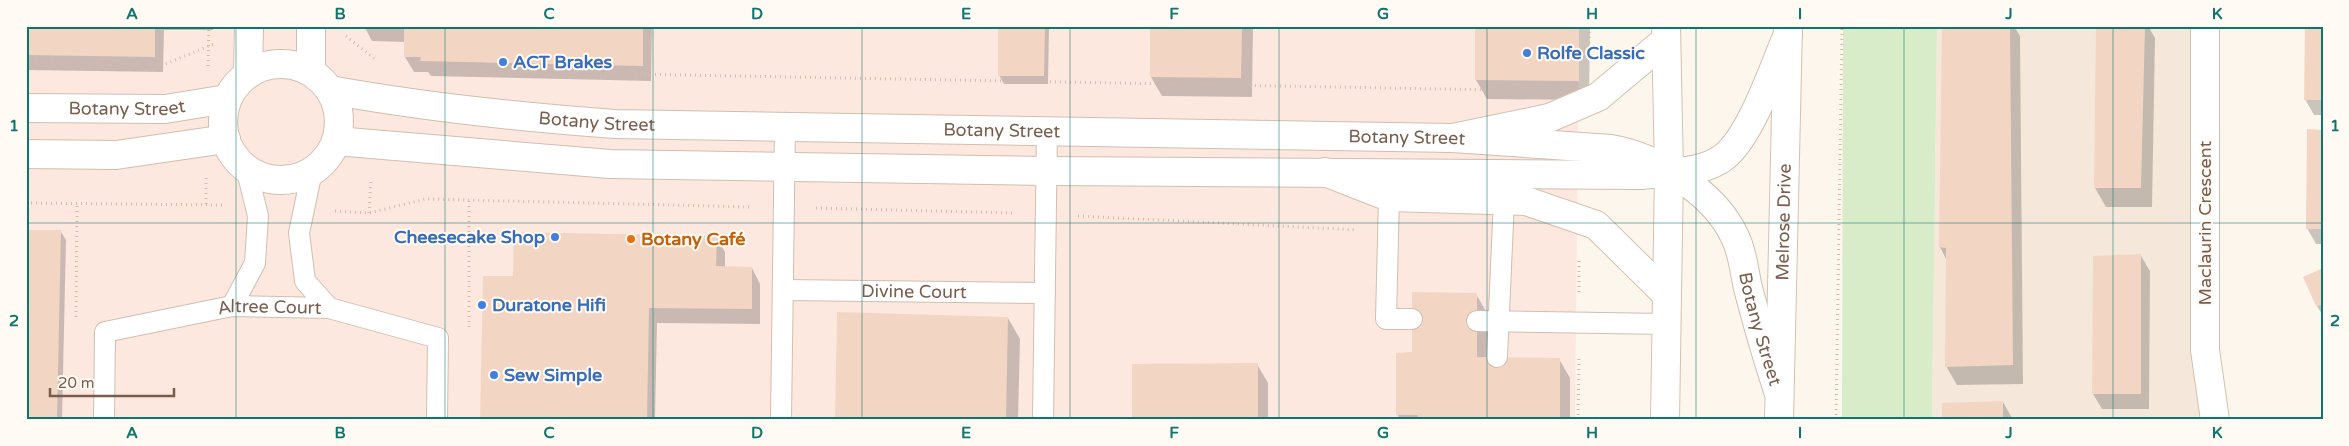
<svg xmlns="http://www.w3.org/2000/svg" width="2349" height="446" font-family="'Varela Round',sans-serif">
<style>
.residential{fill:#f5e8da}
.commercial{fill:#fde8e0}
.green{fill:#d8ecc9}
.shadow{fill:#0003}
.building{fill:#f3d5c3}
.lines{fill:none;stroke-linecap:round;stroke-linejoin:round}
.lane-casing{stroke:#d1beb0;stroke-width:22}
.street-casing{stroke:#d1beb0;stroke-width:30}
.secondary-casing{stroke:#d6c0b0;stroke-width:30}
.path{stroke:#d9b8a5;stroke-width:3;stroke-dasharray:1 4;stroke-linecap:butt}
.lane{stroke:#fff;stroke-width:20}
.street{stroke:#fff;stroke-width:28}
.secondary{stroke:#fff;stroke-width:28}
.grid{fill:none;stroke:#0f766e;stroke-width:1;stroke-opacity:0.55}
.shop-dot{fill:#3f7fe0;stroke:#fffaf3;stroke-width:2}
.food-dot{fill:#e8710a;stroke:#fffaf3;stroke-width:2}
.labels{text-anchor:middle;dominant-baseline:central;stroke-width:4;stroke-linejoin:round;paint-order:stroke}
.shop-label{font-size:18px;font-weight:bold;fill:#366cbe;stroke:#fffaf3;text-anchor:start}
.street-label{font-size:18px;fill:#7a5c4d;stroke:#fffaf3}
.food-label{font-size:18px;font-weight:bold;fill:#c56008;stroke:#fffaf3;text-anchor:start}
.neatline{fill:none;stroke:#0f766e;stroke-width:2}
.grid-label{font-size:16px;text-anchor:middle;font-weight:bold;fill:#0f766e}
</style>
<rect width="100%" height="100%" fill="#fdf6ec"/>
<path class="residential" d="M1937,26H2205L2215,420H1932Z"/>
<path class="commercial" d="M26,26H1579L1575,420H26Z"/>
<path class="green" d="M1843,26H1937L1932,420H1842Z"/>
<path class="shadow" d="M26,26H213V30H164L163,72L26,70Z
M364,26H652L651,81L431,76L428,72H414L405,57V42L372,41Z
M1000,26H1049L1048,84H1004L999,75Z
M1151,26H1253L1252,97L1162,96L1151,77Z
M1390,26H1590L1589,100L1487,99L1476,80L1477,29Z
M1943,26H2014L2020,36L2023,384L1957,385L1946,366L1947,261L1940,247Z
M2097,26H2148L2155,38L2152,207H2106L2095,188Z
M2323,26V115H2314L2305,99Z
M2323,131V244H2316L2307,228Z
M61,232L66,240L62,420H26Z
M716,237L725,252V268H752L760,284V324L657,323L655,420H482L514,277Z
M2141,256L2150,271L2149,409H2102L2093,394Z
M2323,270V316L2317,306Z
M1476,294L1487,313V358L1559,359L1570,378V420H1329L1400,419L1397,414L1413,354Z
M1008,318L1020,339L1018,420H836Z
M1257,364L1268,383V420H1133Z
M2003,402L2013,420H1943Z"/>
<path class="building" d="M26,26H155V57L26,55Z
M404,26H643V66L420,61L421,57H404Z
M998,26H1045L1044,76H998Z
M1150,26H1242L1241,78L1150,77Z
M1475,26H1579V81L1475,80Z
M1942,26H2010L2013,365L1945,367L1946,248L1939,247Z
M2096,26H2145L2141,188H2094Z
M2305,26H2323V100H2304Z
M2307,129L2323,130V229H2306Z
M26,230H61L57,420H26Z
M514,232L717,236L716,266L752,267V309L649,308L647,420H480L483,276H513Z
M2141,254V394H2092L2093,256Z
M2323,268V305L2316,306L2303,277Z
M1412,292L1477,293V357L1560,358V420H1328V417L1418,418V415H1396V353L1412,352Z
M837,312L1008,317L1006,420H835Z
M1258,363V420H1132V364Z
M2003,401V420H1942V403Z"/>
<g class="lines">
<defs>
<g id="lane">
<path d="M312,171L299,233L305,281L329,308"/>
<path d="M1389,197L1386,319H1412"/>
<path id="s1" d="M783,290L1045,293"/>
<path d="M232,306L255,263L258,216L246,167"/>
<path d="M1477,321L1666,324"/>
<path d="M1497,357L1504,200"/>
<path id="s2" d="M104,420L105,332L232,306L329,308L438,338L437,420"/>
<path d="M781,420L785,126"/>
<path d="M1043,420L1047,130"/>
</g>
<g id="street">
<path d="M2205,26V350L2215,420"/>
<circle cx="281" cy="122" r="58"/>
<path d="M311,71V26"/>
<path d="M248,74L249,26"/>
<path id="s3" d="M330,90C424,107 519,117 615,124L1453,138L1611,149C1657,157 1715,193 1735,237C1743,253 1744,271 1748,288C1757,323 1767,357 1778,391"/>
<path id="s4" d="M26,108L165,109L227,99"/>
<path d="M336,141L610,164L1046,171L1642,175C1668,172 1702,174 1724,157C1751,136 1774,67 1788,34"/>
<path d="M26,154L116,155L226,139"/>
</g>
<g id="secondary">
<path d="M1453,138L1549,118L1598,97L1666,40"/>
<path d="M1325,172L1389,197L1526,201L1596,225L1666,294"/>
<path d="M1665,420L1669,172L1666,26"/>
<path id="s5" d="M1779,420L1788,26"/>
</g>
</defs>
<use href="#lane" class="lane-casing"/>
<use href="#street" class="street-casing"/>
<use href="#secondary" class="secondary-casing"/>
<path class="path" d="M346,36L376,60
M1589,58V26
M26,62L163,65L214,44
M208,66L209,26
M465,71L1496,90
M26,203L222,205
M206,204V177
M816,208L1014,213
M335,211L369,213L426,199L752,207
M369,213L371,179
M1078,216L1357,230
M1579,292V260
M76,317L77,204
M469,327V200
M1578,420L1579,355
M1836,420L1842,26"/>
<use href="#lane" class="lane"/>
<use href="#street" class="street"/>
<use href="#secondary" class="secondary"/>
</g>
<path class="grid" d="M236,26V420M445,26V420M653,26V420M862,26V420M1070,26V420M1279,26V420M1487,26V420M1696,26V420M1904,26V420M2113,26V420M26,223H2323"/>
<g class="shop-dot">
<circle cx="1527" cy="53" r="5"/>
<circle cx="503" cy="62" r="5"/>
<circle cx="555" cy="237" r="5"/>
<circle cx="482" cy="305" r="5"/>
<circle cx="494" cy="375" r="5"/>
</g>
<circle class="food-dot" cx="631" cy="239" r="5"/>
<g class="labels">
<g class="shop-label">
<text x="1537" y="53">Rolfe Classic</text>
<text x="513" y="62">ACT Brakes</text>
<text x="545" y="237" text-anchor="end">Cheesecake Shop</text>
<text x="492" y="305">Duratone Hifi</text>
<text x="504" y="375">Sew Simple</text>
</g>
<g class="street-label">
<text stroke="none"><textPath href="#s4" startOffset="101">Botany Street</textPath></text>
<text stroke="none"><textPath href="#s3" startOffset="269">Botany Street</textPath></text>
<text stroke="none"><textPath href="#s3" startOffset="674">Botany Street</textPath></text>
<text stroke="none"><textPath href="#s3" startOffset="1079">Botany Street</textPath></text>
<text stroke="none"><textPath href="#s5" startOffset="198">Melrose Drive</textPath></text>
<text transform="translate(2205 223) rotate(-90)">Maclaurin Crescent</text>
<text stroke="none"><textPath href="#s1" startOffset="131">Divine Court</textPath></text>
<text stroke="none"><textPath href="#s2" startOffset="255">Altree Court</textPath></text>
<text stroke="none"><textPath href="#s3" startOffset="1536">Botany Street</textPath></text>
</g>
<g class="food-label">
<text x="641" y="239">Botany Café</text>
</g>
</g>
<rect width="2349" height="446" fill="none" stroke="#fffaf3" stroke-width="55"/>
<path d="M50 388v8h124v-8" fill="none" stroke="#7a5c4d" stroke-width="2.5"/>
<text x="58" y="388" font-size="15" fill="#7a5c4d" stroke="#fffaf3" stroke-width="4" paint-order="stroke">20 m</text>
<rect x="28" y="28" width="2294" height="390" class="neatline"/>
<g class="grid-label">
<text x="132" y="19">A</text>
<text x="340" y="19">B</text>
<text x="549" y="19">C</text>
<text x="757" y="19">D</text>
<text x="966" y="19">E</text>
<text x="1174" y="19">F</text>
<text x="1383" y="19">G</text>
<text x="1592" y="19">H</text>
<text x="1800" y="19">I</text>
<text x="2009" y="19">J</text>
<text x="2217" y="19">K</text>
<text x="14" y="131">1</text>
<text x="2335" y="131">1</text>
<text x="14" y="326">2</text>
<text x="2335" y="326">2</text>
<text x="132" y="438">A</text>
<text x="340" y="438">B</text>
<text x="549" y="438">C</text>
<text x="757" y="438">D</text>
<text x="966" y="438">E</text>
<text x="1174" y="438">F</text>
<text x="1383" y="438">G</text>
<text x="1592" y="438">H</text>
<text x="1800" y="438">I</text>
<text x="2009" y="438">J</text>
<text x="2217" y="438">K</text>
</g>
</svg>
